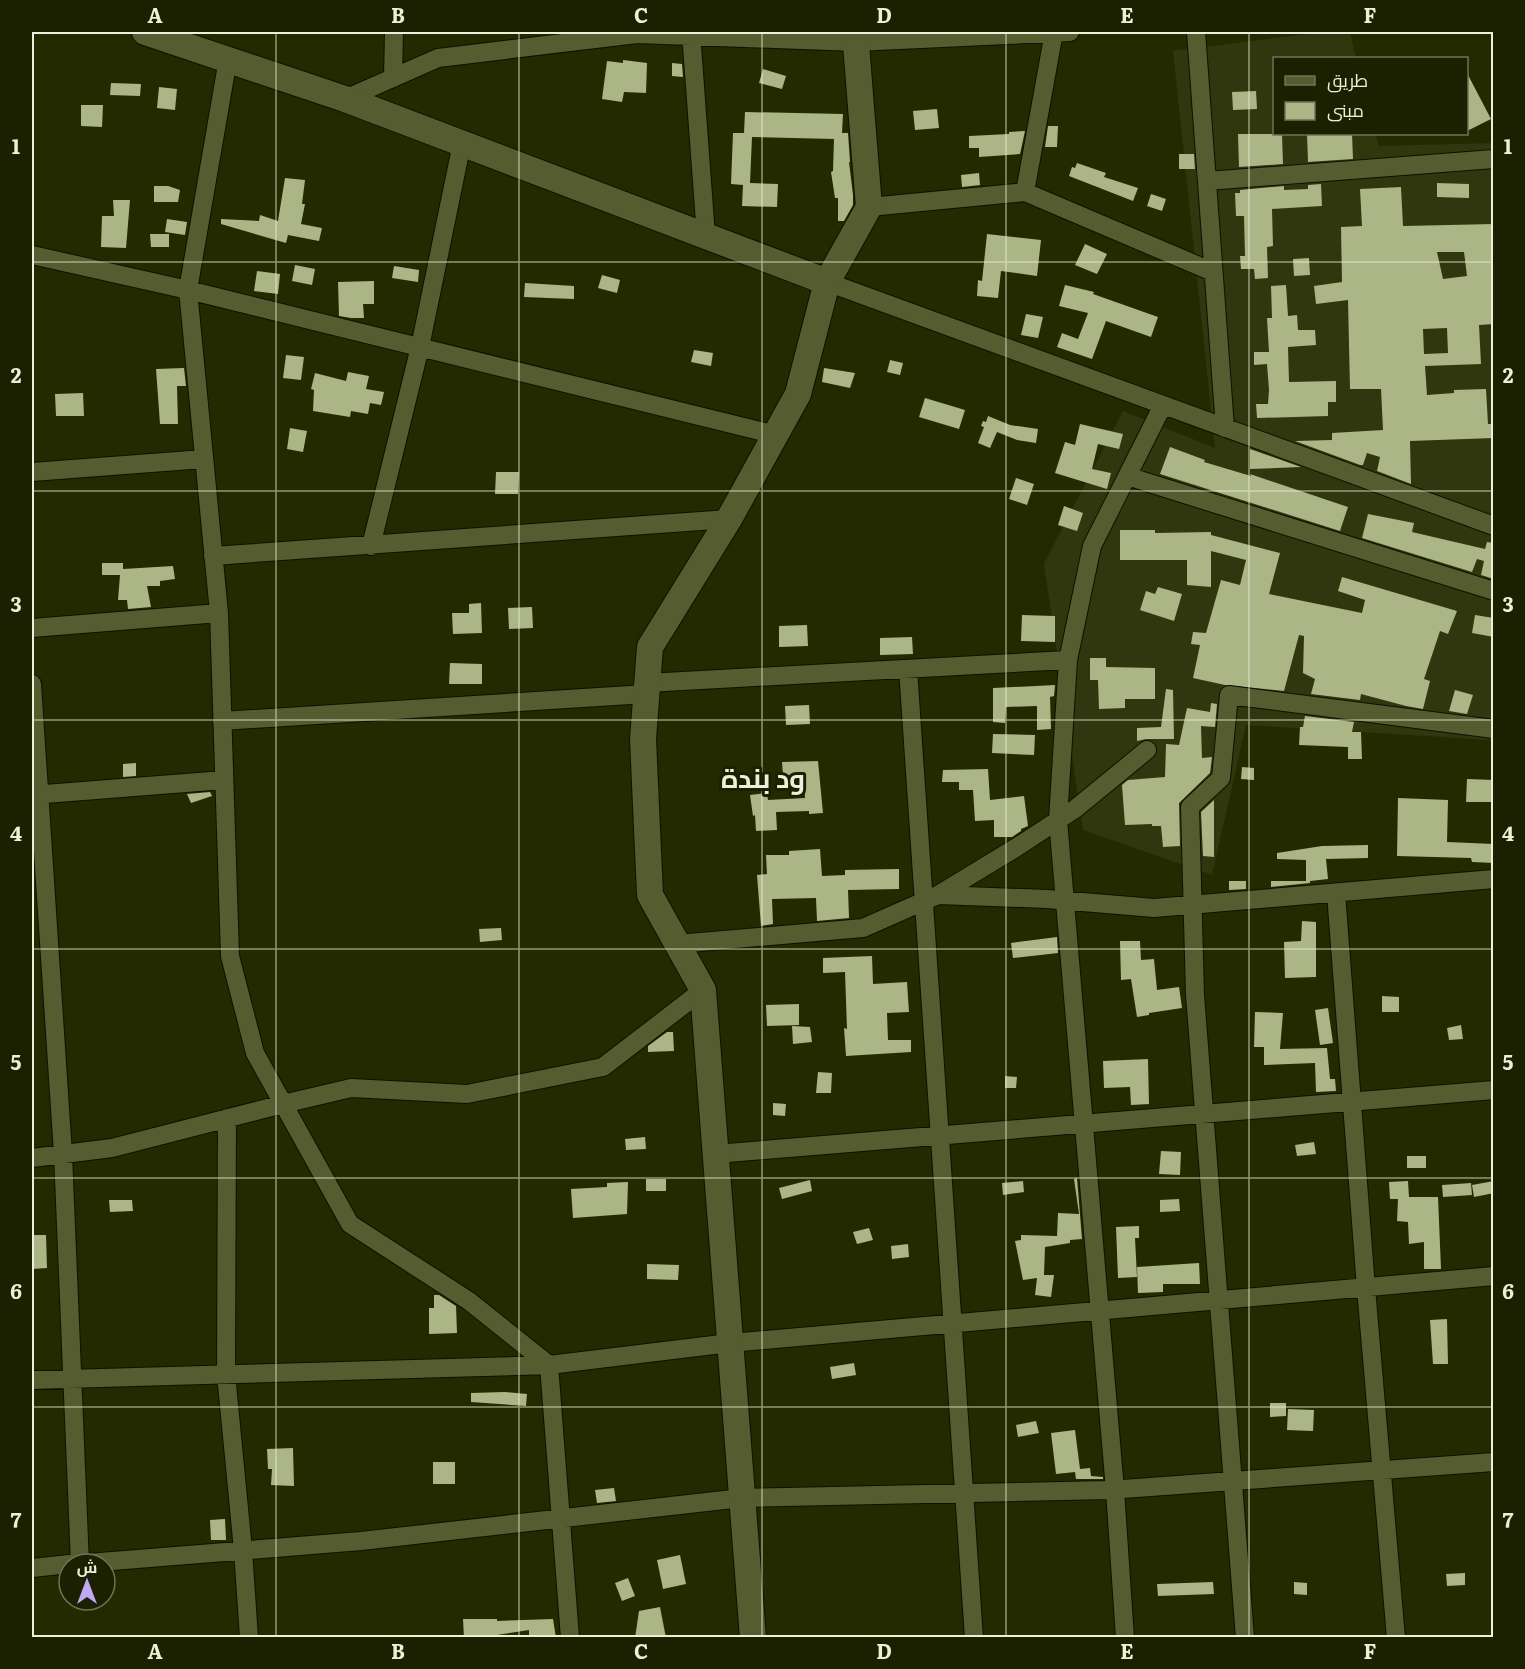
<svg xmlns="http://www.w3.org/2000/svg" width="1525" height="1669" font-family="Literata,Cairo,serif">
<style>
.built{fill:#30360d}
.building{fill:#acb586;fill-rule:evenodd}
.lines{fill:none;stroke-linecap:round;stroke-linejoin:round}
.street-casing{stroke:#0e1100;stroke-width:20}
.secondary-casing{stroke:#0e1100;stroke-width:28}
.street{stroke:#545c30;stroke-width:18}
.secondary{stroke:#545c30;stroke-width:26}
.grid{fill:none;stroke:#ebf1d8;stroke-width:1.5;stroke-opacity:0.55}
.labels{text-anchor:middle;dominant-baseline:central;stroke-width:6;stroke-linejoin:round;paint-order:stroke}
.town-label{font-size:27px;font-weight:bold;fill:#ebf1d8;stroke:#1b2000}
.neatline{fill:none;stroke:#ebf1d8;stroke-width:2}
.grid-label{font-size:20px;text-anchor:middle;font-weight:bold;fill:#ebf1d8}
</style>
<rect width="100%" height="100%" fill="#242a00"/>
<path class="built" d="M1323,32H1350L1356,58H1274V134H1375L1379,146L1493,143V740L1246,725L1212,875L1083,830L1044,564L1123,411L1215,448L1173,51Z"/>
<path class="building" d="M623,60L647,63L646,93L624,92L622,102L602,99L607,61L623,63Z
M672,63L682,64L683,77L672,76Z
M763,69L786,76L782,89L759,83Z
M1467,73L1491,119L1467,131Z
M111,83L141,84L140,96L110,95Z
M159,87L177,89L175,110L157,108Z
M1256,91L1257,109L1233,110L1232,92Z
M81,105H103L102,127L81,126Z
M937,109L939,128L915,130L913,111Z
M745,112L843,114L842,133H848L850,162H849L853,195V205L844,221H838V198H835L831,172L833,171L834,139L752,137L750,183L778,184L777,207L742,206L743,185L731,184L733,133H744Z
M1048,126H1058L1057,147H1045Z
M1025,131L1020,154L979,157V148H969V136L1009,134V132Z
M1238,134H1282L1283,164L1239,167Z
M1307,134H1352L1353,159L1308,162Z
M1179,154H1194L1195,169H1179Z
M1077,163L1106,173L1104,177L1138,188L1133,201L1069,176L1072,167L1075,168Z
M979,173L980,185L962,187L961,175Z
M285,178L305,180L302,204H305L301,224L322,228L319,241L288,235L286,243L221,224V219L259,221L260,215L278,221Z
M1437,183L1469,184V198L1437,197Z
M1321,184L1322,206L1272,209L1273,246L1267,247L1268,278L1255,279L1254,269H1241L1240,256H1245L1244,216H1236L1235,193H1240V190L1284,186V190L1308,189V185Z
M154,186H168L180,190L178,202H154Z
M1401,187L1403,226L1494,224V244H1492L1494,259V324L1479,325L1481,364L1425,366L1427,395L1454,393V390L1486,389L1488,424H1494V438L1410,441L1411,484L1377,471L1380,457L1367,453L1363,465H1360L1295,441L1332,440V433L1383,430L1381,389H1350L1348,300L1316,304L1314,286L1342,282L1341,227L1362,226L1360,189ZM1437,252H1464L1467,276L1443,279ZM1447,328L1448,353L1424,354L1423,329Z
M1151,194L1166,199L1162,211L1147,206Z
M113,200H130L126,248L101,247L102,216H114Z
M167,219L187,222L185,235L165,232Z
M150,234H169V247H151Z
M987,234L1041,240L1037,276L1001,271L998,298L977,296L978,280L982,281Z
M1085,244L1107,254L1097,274L1075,265Z
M1309,258L1310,275L1294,276L1293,259Z
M295,265L315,269L312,285L292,281Z
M394,266L419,270L418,282L392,278Z
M257,271L280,274L278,294L254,291Z
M602,275L620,280L617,293L598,288Z
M374,281V304H363L364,318H351L339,316L338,282Z
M525,283L574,286V299L524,297Z
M1065,285L1094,292L1093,294L1158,317L1151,337L1106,321L1092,359L1057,347L1062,333L1078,339L1088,313L1059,306Z
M1286,285L1288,316L1297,315L1298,330H1315L1316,345L1288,347L1289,382L1336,381V402H1328V416L1257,418L1256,404H1268L1269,390L1267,364L1254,365V352H1269L1267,318H1272L1271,286Z
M1026,314L1043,317L1038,338L1021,335Z
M694,350L713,353L711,366L691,362Z
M286,355L304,357L301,380L283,378Z
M890,360L903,363L900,375L887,372Z
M184,368L186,386H177L178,424H160L156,369Z
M824,368L855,373L850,388L822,382Z
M348,372L369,376L366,389L384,392L381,405L370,403L368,414L351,411L350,417L313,411L314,390L311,389L315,373L346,381Z
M83,393L84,416H56L55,394Z
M925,398L965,410L959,429L919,417Z
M988,416L1010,425L1038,429L1036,443L1017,440L997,432L990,448L978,443L984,427L981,426L983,421L986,422Z
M1080,424L1123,434L1119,449L1098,444L1092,469L1111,473L1107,489L1055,473L1065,442L1075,445Z
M290,428L307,431L303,452L287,449Z
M1170,447L1205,460L1204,462L1251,476L1250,474L1348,507L1340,531L1160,474Z
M1250,449L1301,467L1250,469Z
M496,472H519L518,494H495Z
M1016,478L1034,484L1027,505L1009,499Z
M1064,506L1083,513L1077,531L1058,525Z
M1368,514L1414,523L1412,532L1485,549L1487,542L1494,543V579L1481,575L1484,561L1477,559L1472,572L1362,538Z
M1120,530H1155V533L1211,532V535L1280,553L1269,594L1362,613L1365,600L1338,591L1342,577L1457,611L1448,634L1440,631L1424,679L1430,681L1423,709L1406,706L1361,694L1360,700L1311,694L1315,679L1303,673L1304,636L1299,635L1284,691L1225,685L1193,678L1200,645L1191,644L1193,632L1206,633L1221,580L1240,585L1246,560L1211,551V587L1187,585V560H1120Z
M102,563H123V569L173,566L175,579L160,581V586H147L151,607L128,609L127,600H118L120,575H102Z
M1158,587L1182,594L1174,621L1140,610L1146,591L1155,594Z
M481,603L482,633L453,634L452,613H469V604Z
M532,607L533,628L509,629L508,608Z
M1022,615L1055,616V642L1021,641Z
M1475,615L1494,618V637L1472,633Z
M807,625L808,646L779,647V626Z
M912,637L913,654L880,655V638Z
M1090,658H1106V667L1155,668V699H1125V708L1099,709L1098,680H1090Z
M450,663L482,664V684H449Z
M1055,685L1054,696L1050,697L1051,729L1037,730V706L1006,707L1005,723L993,722V688Z
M1166,689L1173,690L1174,739H1146L1137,741V728L1161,727Z
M1455,690L1473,695L1467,714L1449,711Z
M1211,703L1217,704L1215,727L1201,726L1202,758L1212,757L1210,773L1179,803L1180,846L1163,847L1161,826H1152V824L1125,825L1122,785L1128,780L1165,777L1166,744L1179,745L1187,708L1210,712Z
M809,705L810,724L786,725L785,706Z
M1305,716L1354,722L1352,732H1361L1362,759H1348V747L1299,745L1300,727H1303Z
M993,734L1035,735L1034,755L992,753Z
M818,761L823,813L809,814V811L776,812L777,830L756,831L755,815L753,816L750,795L767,793L768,800L805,798L804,775H783L782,762Z
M136,763V776L123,777V764Z
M1242,767L1254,768V780L1241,779Z
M988,769L990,800L1024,796L1028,826L1021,829V831L1012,837H994V820L975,821L973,790H959V782H942L943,770Z
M1467,779L1494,780V802H1466Z
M210,792L212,796L191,803L187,794Z
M1398,798L1448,800L1447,842L1494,844V863L1472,862L1471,858L1397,856Z
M1214,800V857L1203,856L1201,812Z
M1368,845V858L1326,859L1328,879L1310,881V883L1271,887V881H1306V860L1277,859V853L1322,846Z
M820,849L822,876L845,875V870L899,869V889L848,890L849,918L817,921L816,898L772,899L773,924L761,926L757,875L767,874L766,855H789V851Z
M1229,881H1246V889L1229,890Z
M1302,921L1316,922V977L1285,978L1284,942L1301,941Z
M501,928L502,940L480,942L479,929Z
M1057,937L1058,953L1013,958L1011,943Z
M1120,941H1140L1141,960L1154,959L1157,990L1179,987L1182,1008L1149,1013V1015L1137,1017L1131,979L1121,980Z
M872,956L873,984L907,982L909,1012L887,1013L888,1040H911V1052L846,1056L844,1028L847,1029L845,972L823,973V958Z
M1382,996L1399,997V1012H1382Z
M799,1004V1025L767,1026L766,1005Z
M1328,1008L1333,1043L1320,1045L1315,1010Z
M1255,1012L1283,1013L1280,1049L1327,1048L1330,1079H1335L1336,1091L1316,1092L1315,1063L1264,1065V1047H1254Z
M1461,1025L1463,1039L1449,1040L1447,1028Z
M792,1026L810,1027L812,1042L793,1044Z
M667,1032H673L674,1051L648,1052V1046Z
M1148,1059L1149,1104L1131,1105L1130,1087L1104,1088L1103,1061Z
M818,1072L832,1073L831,1093H816Z
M1005,1076L1017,1077L1016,1088H1005Z
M773,1103L786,1104L785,1116L773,1115Z
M645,1137L646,1149L626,1150L625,1139Z
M1314,1142L1316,1154L1297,1156L1295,1145Z
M1161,1151L1181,1152L1180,1175L1159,1174Z
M1407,1156H1426V1168H1407Z
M1077,1178L1082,1239L1070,1240V1243L1045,1247L1044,1275H1054L1051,1297L1035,1295L1037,1278L1023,1280L1015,1241L1021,1240V1235L1057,1236L1058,1213L1079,1214L1074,1179Z
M646,1179H666V1191H646Z
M810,1180L812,1191L782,1199L779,1188Z
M1023,1181L1024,1192L1003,1195L1002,1183Z
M1408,1181L1409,1197H1438L1441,1269H1424V1242L1409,1244L1408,1222L1397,1221L1398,1199H1390L1389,1182Z
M1494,1181V1193L1474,1197L1472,1185Z
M628,1182L627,1214L573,1218L571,1189L607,1187V1183Z
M1471,1183L1472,1195L1443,1197L1442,1185Z
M1179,1199L1180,1211L1160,1212V1200Z
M109,1200H132L133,1211L110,1212Z
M1139,1226V1238H1135L1137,1277L1118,1278L1116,1227Z
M869,1228L873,1240L857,1244L853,1232Z
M32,1235H46L47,1268L32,1269Z
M908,1244L909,1257L892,1259L891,1246Z
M1199,1263L1200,1284H1163V1292L1138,1293L1137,1267Z
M647,1264L679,1265L678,1280L647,1279Z
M434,1295H439L456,1306L457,1333L429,1334V1308H434Z
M1447,1319L1448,1364H1433L1430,1320Z
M854,1363L856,1375L832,1379L830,1367Z
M505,1392L527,1394L526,1406L471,1402V1393Z
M1270,1403H1286V1416L1270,1417Z
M1288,1409L1314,1410L1313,1431L1287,1430Z
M1036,1421L1039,1433L1018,1437L1016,1425Z
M1075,1430L1080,1469L1090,1468L1091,1476L1103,1477V1479H1076L1075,1472L1056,1474L1051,1433Z
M293,1448L294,1486L271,1485L272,1469H268L267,1449Z
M433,1462H455V1484H433Z
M614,1488L616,1501L597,1503L595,1490Z
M225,1519L226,1540H211L210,1520Z
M680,1555L686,1584L663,1589L657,1560Z
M1465,1573V1585L1447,1586L1446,1574Z
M628,1578L635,1596L622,1601L615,1583Z
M1213,1582L1214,1594L1158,1596L1157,1584Z
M1294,1582L1307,1583V1595L1294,1594Z
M660,1607L666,1638H635L639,1611Z
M463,1619H497V1621L553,1619L556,1638H529V1630L497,1635L498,1638H464Z"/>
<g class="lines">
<defs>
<path id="street" d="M691,32L706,236
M1196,32L1225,428
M228,59L188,290L219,613L230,956L255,1053L350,1224L469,1301L549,1365L570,1638
M393,78L394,32
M345,99L438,58L637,34L856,42L1070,32
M1207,181L1494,159
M1025,192L1054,32
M869,207L1025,192L1213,272
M32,255L188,290L776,435
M827,282L1494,526
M32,472L204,459
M1127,476L1494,591
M371,546L420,347L462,143
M213,556L729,519
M32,628L219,613
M908,669L974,1638
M647,683L1068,660
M32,684L63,1154L80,1564
M222,721L646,694
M32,795L224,780
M1336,893L1366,1288L1396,1638
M938,895L1047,899L1154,908L1494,879
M677,944L863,928L938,895L1017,847L1075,809L1147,750
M227,1118L226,1374L243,1550L249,1638
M715,1154L1494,1090
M32,1158L112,1148L283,1104L351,1088L467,1094L603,1067L703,990
M32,1380L549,1365L730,1343L1494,1276
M75,1564L361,1541L742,1498L1109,1490L1494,1462
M32,1568L69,1564
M1125,1638L1115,1490L1058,820L1068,660L1092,546L1163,405
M1245,1638L1195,995L1190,807L1221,778L1229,695L1494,729"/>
<path id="secondary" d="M145,32L345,99L827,282L798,394L729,519L650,647L643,739L650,895L703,990L753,1638
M827,282L869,207L855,32"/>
</defs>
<use href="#street" class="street-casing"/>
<use href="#secondary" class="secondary-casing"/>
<use href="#street" class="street"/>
<use href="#secondary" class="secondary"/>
</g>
<path class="grid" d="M276,32V1638M519,32V1638M762,32V1638M1006,32V1638M1249,32V1638M32,262H1494M32,491H1494M32,720H1494M32,949H1494M32,1178H1494M32,1407H1494"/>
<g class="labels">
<g class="town-label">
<text x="763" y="776">ود بندة</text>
</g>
</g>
<rect width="1525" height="1669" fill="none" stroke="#1b2000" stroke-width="66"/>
<rect x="1273" y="57" width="195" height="78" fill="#1b2000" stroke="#6e7456" stroke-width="1.5"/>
<rect x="1285" y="76" width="30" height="9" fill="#545c30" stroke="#6e7456" stroke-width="1.5"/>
<text x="1327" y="87" font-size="18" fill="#ebf1d8">طريق</text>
<rect x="1285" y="102" width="30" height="18" fill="#acb586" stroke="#6e7456" stroke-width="1.5"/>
<text x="1327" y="117" font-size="18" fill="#ebf1d8">مبنى</text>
<g transform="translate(87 1582)"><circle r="28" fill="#1b2000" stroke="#6e7456" stroke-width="1.5"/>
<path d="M0-4.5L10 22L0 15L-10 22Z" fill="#bfa9f4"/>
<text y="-9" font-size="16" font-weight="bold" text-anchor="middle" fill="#ebf1d8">ش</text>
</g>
<rect x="33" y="33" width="1459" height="1603" class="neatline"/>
<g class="grid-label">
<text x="155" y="23">A</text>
<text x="398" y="23">B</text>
<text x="641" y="23">C</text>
<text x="884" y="23">D</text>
<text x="1127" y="23">E</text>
<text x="1370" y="23">F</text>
<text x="16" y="154">1</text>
<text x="1508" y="154">1</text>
<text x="16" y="383">2</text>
<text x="1508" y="383">2</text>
<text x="16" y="612">3</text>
<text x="1508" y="612">3</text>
<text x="16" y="841">4</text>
<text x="1508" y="841">4</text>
<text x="16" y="1070">5</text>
<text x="1508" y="1070">5</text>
<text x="16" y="1299">6</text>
<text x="1508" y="1299">6</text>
<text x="16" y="1528">7</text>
<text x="1508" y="1528">7</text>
<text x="155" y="1659">A</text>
<text x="398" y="1659">B</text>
<text x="641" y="1659">C</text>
<text x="884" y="1659">D</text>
<text x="1127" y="1659">E</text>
<text x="1370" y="1659">F</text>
</g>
</svg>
